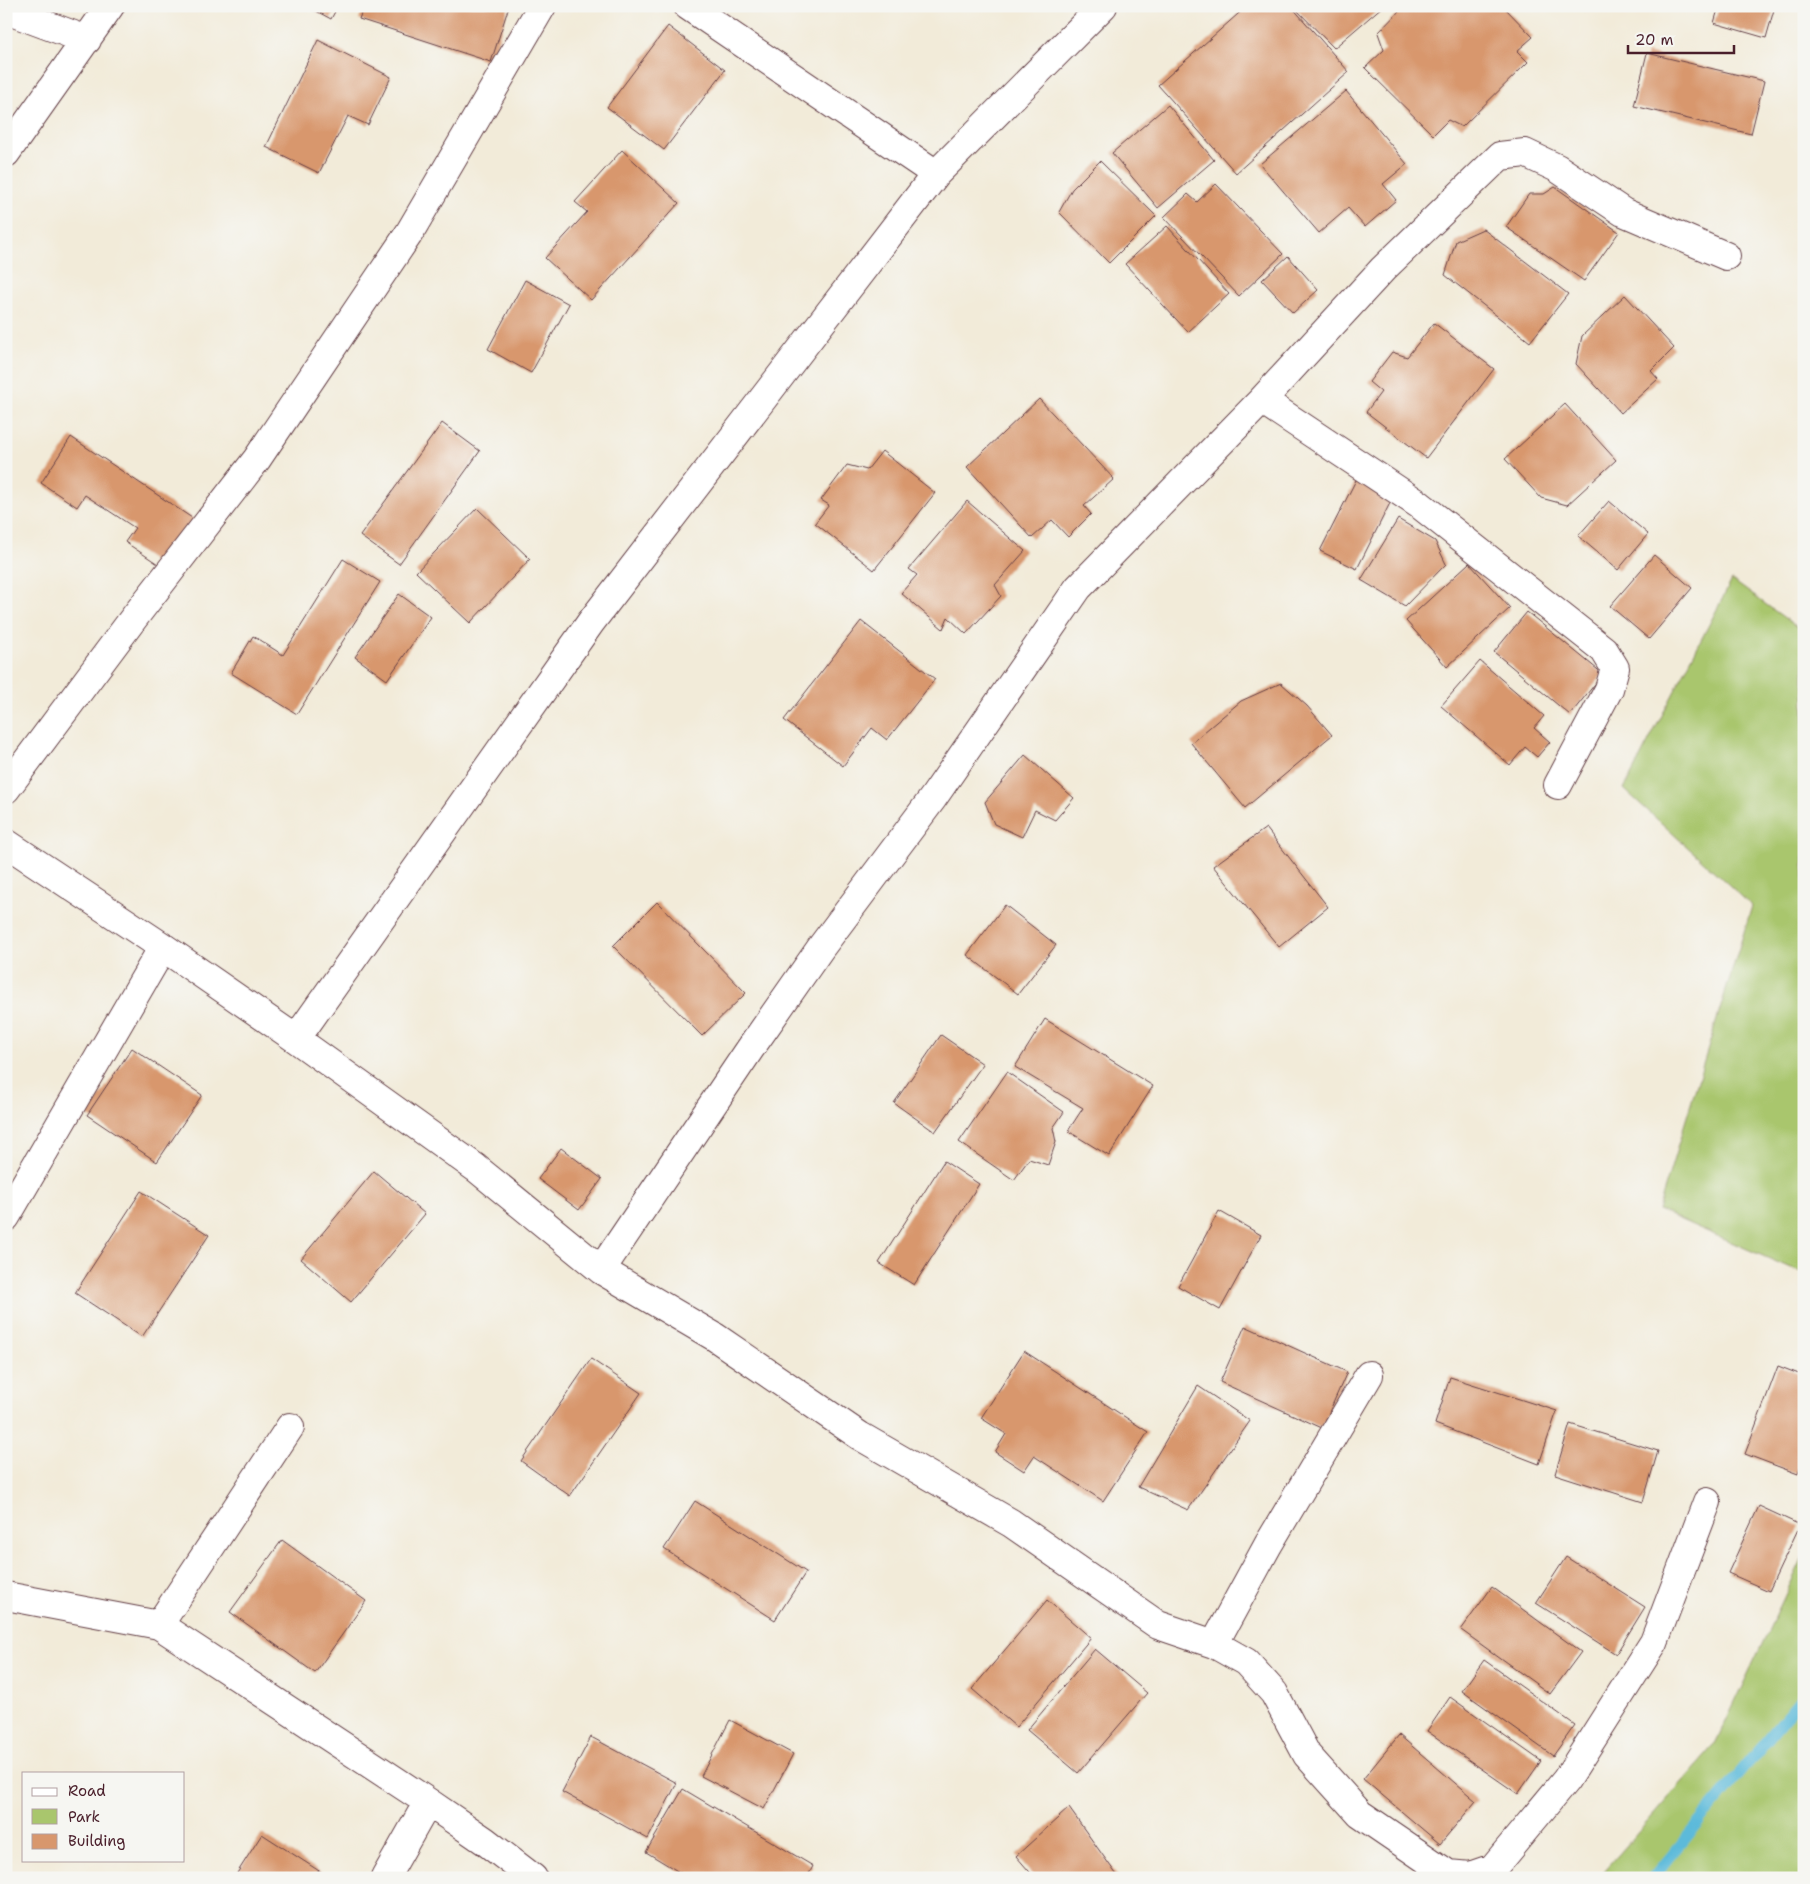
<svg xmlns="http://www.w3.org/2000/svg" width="1810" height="1884" font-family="'Shantell Sans',sans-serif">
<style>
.green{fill:#a9c66d;stroke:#7a724c}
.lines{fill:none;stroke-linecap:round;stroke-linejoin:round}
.stream{stroke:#5cbada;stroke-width:11}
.building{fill:#d8976d}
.minor-casing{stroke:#633e45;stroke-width:30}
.minor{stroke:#fff;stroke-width:28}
</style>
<rect width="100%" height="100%" fill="#f6f6f2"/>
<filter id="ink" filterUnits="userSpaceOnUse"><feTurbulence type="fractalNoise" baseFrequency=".02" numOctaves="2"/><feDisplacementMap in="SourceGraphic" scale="10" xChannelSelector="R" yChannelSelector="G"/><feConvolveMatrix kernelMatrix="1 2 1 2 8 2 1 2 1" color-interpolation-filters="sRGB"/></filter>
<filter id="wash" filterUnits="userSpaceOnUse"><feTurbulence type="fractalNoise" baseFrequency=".0096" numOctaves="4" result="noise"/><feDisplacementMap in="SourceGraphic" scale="20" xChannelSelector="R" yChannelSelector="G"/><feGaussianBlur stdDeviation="1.12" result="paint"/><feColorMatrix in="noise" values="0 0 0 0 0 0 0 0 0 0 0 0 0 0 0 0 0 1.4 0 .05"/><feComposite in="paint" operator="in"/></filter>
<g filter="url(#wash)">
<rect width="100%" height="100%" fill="#f2ebd9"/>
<path class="green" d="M1732,580L1804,632V1274L1658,1210L1752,906L1624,789Z
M1804,1555V1878H1598L1714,1746Z"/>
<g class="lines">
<path class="stream" d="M1653,1878L1804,1695"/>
</g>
<g id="blocks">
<path class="building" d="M307,6H338L331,19Z
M364,6H509L491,62L359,19Z
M1247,6H1291L1349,72L1236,173L1158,85Z
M1293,6H1383L1334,48Z
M1404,6H1420L1422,9L1425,6H1503L1533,37L1517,51L1528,62L1462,127L1448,120L1433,135L1365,68L1384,50L1378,33Z
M1719,6H1775L1766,38L1714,23Z
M668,26L725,70L664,150L607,107Z
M318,40L391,77L368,125L348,116L319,173L266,147Z
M1647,53L1764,81L1751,134L1634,106Z
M1346,91L1407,164L1383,184L1396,200L1365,227L1348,208L1319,233L1260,164Z
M1168,105L1214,160L1158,208L1112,153Z
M622,150L679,203L591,300L545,258L587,212L575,202Z
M1100,161L1156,216L1109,263L1059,212L1072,189Z
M1216,184L1283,254L1239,296L1164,217L1188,194L1197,202Z
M1555,187L1619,232L1584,281L1506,227L1529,194H1544Z
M1167,226L1229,294L1188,332L1125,264Z
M1483,229L1568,294L1530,342L1445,275L1456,241Z
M1288,256L1318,290L1293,313L1262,280Z
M525,280L569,304L531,373L488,349Z
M1625,295L1674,348L1651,371L1658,379L1621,413L1576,364L1582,336Z
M1434,323L1494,369L1426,458L1366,412L1381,392L1369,382L1392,352L1407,357Z
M1039,399L1114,479L1084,506L1091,514L1068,537L1052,520L1032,538L967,467Z
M1565,404L1616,460L1567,505L1541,498L1505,459Z
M442,423L480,451L399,564L360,536Z
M71,437L195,520L164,568L125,542L135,528L85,495L77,507L41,483Z
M882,451L935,493L874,570L815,523L829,505L821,500L847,465L867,470Z
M1357,478L1393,497L1357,569L1320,551Z
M967,501L1025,551L995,585L1001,596L966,634L948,617L943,629L901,593L917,575L909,569Z
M1609,501L1648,534L1618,570L1578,536Z
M477,508L530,559L470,623L416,572Z
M1398,519L1435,541L1446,564L1405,606L1361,580Z
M1654,555L1692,588L1649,639L1610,606Z
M343,559L380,582L297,714L231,673L253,636L283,655Z
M1469,563L1510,608L1447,667L1406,621Z
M399,594L431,617L387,680L355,657Z
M1527,612L1603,674L1570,715L1494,652Z
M861,621L935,679L887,740L872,728L843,766L784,720Z
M1480,661L1544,716L1534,728L1550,742L1537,757L1525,747L1510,765L1441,706Z
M1281,683L1307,706L1332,735L1245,808L1191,743L1241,701Z
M1025,755L1074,798L1055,820L1035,810L1022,837L994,824L985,802Z
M1266,828L1328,907L1279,947L1213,866Z
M657,902L746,993L702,1036L613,946Z
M1005,905L1056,945L1018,994L967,955Z
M1045,1019L1153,1086L1109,1156L1068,1131L1083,1108L1015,1067Z
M941,1035L983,1064L935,1132L894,1103Z
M132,1048L202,1095L157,1162L87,1115Z
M1007,1072L1064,1112L1053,1128L1056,1142L1048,1165L1029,1159L1014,1180L959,1142Z
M561,1148L602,1179L579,1210L538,1179Z
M944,1161L979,1184L914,1285L879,1263Z
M374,1171L425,1214L351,1302L301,1259Z
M141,1191L209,1235L142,1337L75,1293Z
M1219,1211L1261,1235L1220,1310L1178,1286Z
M1245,1326L1347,1372L1322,1428L1220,1382Z
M1024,1351L1148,1432L1103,1501L1034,1456L1024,1471L995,1452L1006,1434L981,1418Z
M591,1359L641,1393L570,1496L521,1461Z
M1778,1366L1804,1376V1457L1798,1474L1745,1454Z
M1450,1377L1557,1411L1539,1464L1435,1424Z
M1198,1386L1250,1421L1188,1510L1138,1487Z
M1570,1424L1658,1451L1643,1502L1555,1474Z
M695,1501L806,1572L775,1620L664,1549Z
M1759,1506L1800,1525L1769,1591L1728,1573Z
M282,1540L366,1601L315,1673L230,1612Z
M1566,1557L1645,1607L1616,1654L1536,1603Z
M1492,1587L1581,1652L1550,1694L1461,1630Z
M1047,1600L1091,1638L1016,1727L972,1689Z
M1095,1649L1147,1693L1078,1773L1027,1730Z
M1484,1660L1575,1725L1553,1756L1462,1691Z
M1450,1697L1541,1761L1518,1794L1427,1731Z
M730,1720L793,1754L764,1809L701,1776Z
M1399,1735L1476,1801L1440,1844L1363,1779Z
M591,1737L677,1783L648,1839L562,1792Z
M683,1789L813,1866L807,1878H689L646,1852Z
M1069,1808L1119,1878H1035L1016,1856Z
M262,1834L330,1878H234Z"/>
</g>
</g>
<g filter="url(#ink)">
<use href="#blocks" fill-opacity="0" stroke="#633e45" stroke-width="1"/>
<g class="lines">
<defs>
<path id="minor" d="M688,6L936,174
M6,10L87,40
M6,153L110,6
M1262,400L1420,505L1604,650L1615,668L1609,689L1558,785
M6,789L133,619L257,459L408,235L542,6
M6,843L163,947L296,1039L476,1168L601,1270L715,1337L860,1436L1011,1523L1158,1625L1214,1644L1246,1662L1274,1693L1307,1755L1360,1814L1448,1874L1470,1876L1493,1868L1566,1780L1654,1642L1707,1502
M296,1039L591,622L936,174L1103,6
M6,1217L163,947
M601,1270L750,1049L822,946L933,798L1078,588L1262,400L1383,269L1500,156L1525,153L1557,168L1623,212L1726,256
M6,1596L159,1625L428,1802L485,1841L533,1878
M159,1625L290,1427
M1214,1644L1268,1545L1369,1375
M385,1878L428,1802"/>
</defs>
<use href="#minor" class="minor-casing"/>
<use href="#minor" class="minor"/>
</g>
</g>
<rect width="1810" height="1884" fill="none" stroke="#f6f6f2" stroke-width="25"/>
<rect x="22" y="1772" width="162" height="90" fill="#f6f6f2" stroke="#b1a0a2"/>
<rect x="32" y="1788" width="25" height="8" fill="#ffffff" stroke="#b1a0a2"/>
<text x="68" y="1796" font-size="15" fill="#4a1f2b">Road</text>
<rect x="32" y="1809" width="25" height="15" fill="#a9c66d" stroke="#b1a0a2"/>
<text x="68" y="1822" font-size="15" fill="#4a1f2b">Park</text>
<rect x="32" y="1834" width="25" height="15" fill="#d8976d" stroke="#b1a0a2"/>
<text x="68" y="1846" font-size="15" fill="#4a1f2b">Building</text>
<path d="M1628 45v8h106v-8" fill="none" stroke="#4a1f2b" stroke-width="2.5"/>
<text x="1635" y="45" font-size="15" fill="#4a1f2b" stroke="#f6f6f2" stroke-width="4" paint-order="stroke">20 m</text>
</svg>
